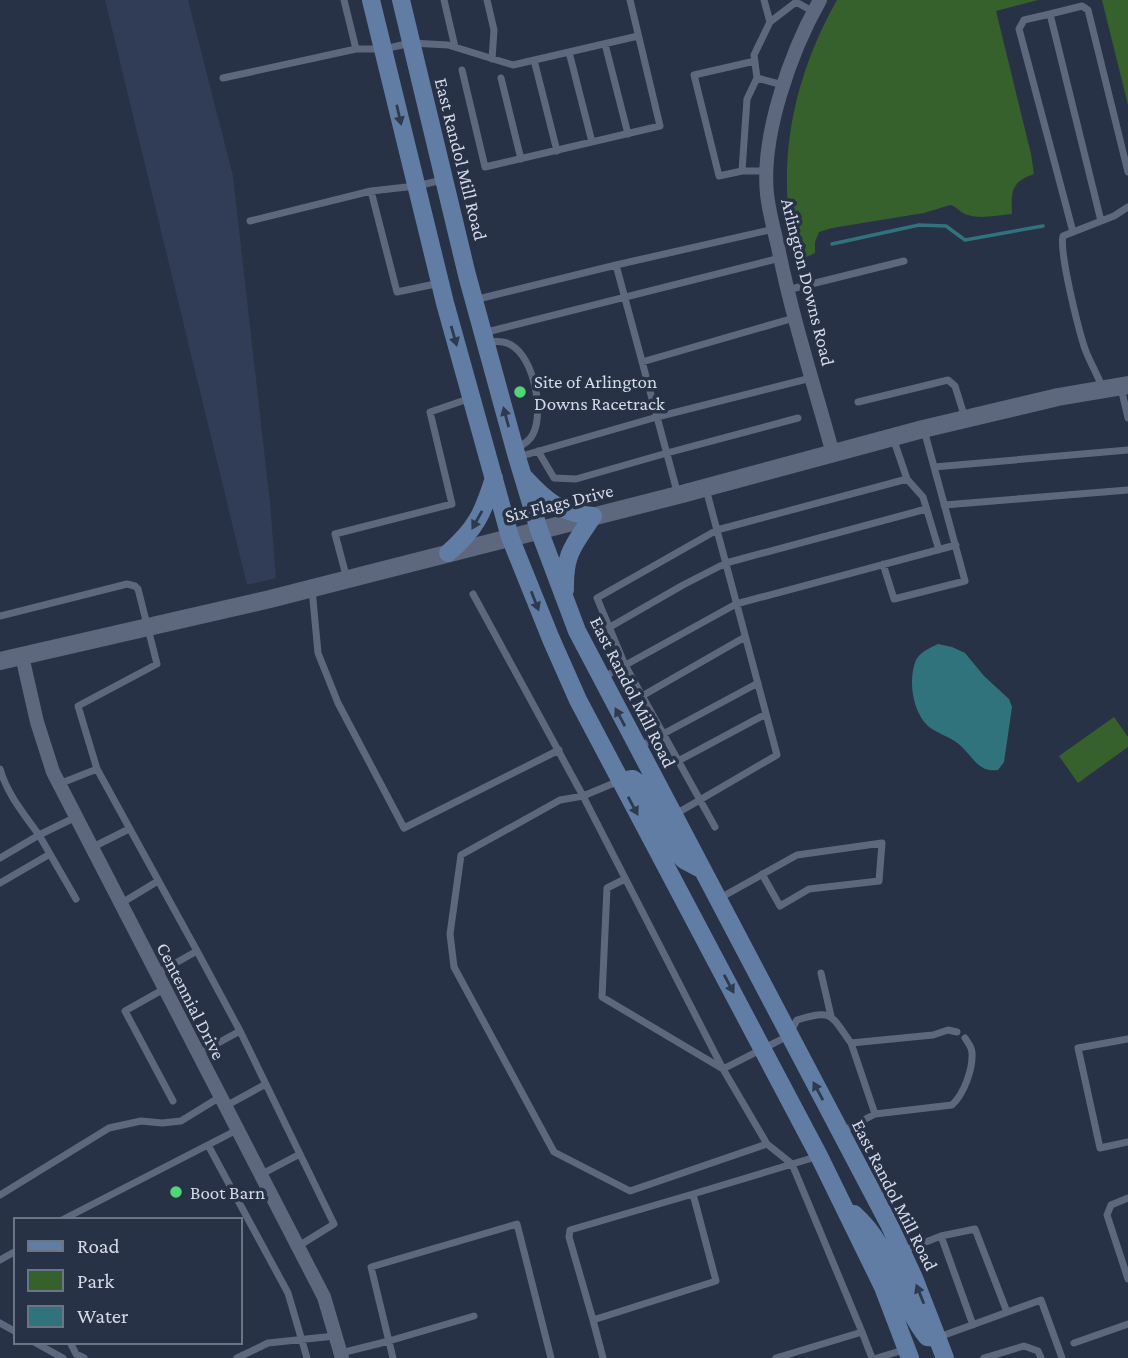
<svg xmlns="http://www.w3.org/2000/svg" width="1128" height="1358" font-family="'Crimson Pro',serif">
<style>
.built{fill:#313d56}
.green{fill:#36612d}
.water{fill:#31737c}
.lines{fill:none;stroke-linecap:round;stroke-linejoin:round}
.stream{stroke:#31737c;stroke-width:3.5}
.service{stroke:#5d687e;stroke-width:7}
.minor{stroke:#5d687e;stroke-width:14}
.tertiary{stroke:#5d687e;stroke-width:18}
.secondary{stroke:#627da3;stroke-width:18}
.oneway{fill:#2e3a4f}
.poi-dot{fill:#50d674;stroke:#283246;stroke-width:2.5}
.labels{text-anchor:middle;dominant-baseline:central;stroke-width:7;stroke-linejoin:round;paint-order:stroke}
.street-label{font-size:19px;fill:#d3d9e6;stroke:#283246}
.poi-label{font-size:19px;fill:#d3d9e6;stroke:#283246;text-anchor:start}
</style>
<rect width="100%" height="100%" fill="#283246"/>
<path class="built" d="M105,0H188L233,176L270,503L276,578L247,585Z"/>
<path class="green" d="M837,0H1038L996,11L1031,154L1034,174C1011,182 1011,191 1012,214C997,215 979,220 965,214C958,211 958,207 950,205L924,213L832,228L819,232L815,242V253L798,261C773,172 792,79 837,0Z
M1102,0H1128V105Z
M1114,717L1128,737V747L1078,783L1059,756Z"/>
<path class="water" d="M938,644L952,647L965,653L984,676L1009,699L1012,707L1004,762L998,770C976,773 972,753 956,742C948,736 936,733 928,726C912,711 908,679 916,660C920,652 930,648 938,644Z"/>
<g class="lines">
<path class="stream" d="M832,244L919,225L946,226L965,240L1043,226"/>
<path class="service" d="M344,0L356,49
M444,0L455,47
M487,0L494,30L492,59
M764,0L770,22
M1050,14L1024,20L1019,29L1073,232
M605,44L628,134
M569,52L592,142
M534,60L557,151
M462,70L485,167L660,126L630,0
M223,78L356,49H384L411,43L448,45L513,65L638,36
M501,78L521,159
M757,78L783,85
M742,171L719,176L694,75L755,61
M768,171H742L747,99L757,78L754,55L770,22L796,2L814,12
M250,221L371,191
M1101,221L1050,14L1082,6L1088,10L1128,172
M440,283L397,292L371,191L416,186L443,180
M787,290L904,261
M474,300L616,265
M483,333L780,258
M486,342C491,342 498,341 503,342C533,347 545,411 533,434C530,441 523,445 516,448
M642,362L794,318
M1102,387C1097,373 1088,359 1084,346C1078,327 1059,252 1063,236L1114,216L1128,207
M1121,388L1128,418
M858,402L948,380L955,386L965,418
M538,451L554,478L576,479L667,453L798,418
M518,457L657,417L811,378
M934,467L1128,450
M907,479L923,497L939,550
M678,495L616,265L774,229
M944,505L1128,490
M883,564L894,599L965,581L924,430
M347,579L335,534L452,504L430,412L471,398
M312,589L318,653L338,703L404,828L559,750
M473,594L583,796L723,1069L788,1036L797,1020C833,1009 830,1014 851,1043
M0,616L127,584L135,586L138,589L157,664L78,706L97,769L197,951
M610,627L683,585L726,563L926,509
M602,678L736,604L956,545
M642,696L745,637
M637,748L758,683
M678,761L766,714
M0,769C7,794 24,814 39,835L76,817
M619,781L583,796L560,800L461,855L450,934L454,967L554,1152L630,1191L767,1144L792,1164L862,1332L776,1358
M59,784L97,769
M674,815L777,755L706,489
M715,827L625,665L597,598L717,530L907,479L893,438
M93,847L129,829
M50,854L76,899
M0,858L39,835L50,854L0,883
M625,879L607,888L602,997L723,1069L767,1144
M720,898L729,893L797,855L882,843L879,881L809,889L780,906L762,874
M120,904L158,881
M821,973L831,1016
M156,974L197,951L240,1031
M164,989L125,1011L173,1101
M1128,1039L1078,1048L1100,1148L1128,1142
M198,1054L240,1031L334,1224L297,1247
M224,1107L266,1084
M875,1114L851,1043L933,1035L948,1030L957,1032
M841,1132L875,1114L952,1105C964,1094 973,1069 972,1053C972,1047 968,1043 965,1038
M208,1145L288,1293L307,1358
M260,1175L300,1154
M0,1195L109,1128L141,1121L162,1123L181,1121L220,1097
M1128,1198L1111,1205L1107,1215L1128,1279
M62,1220L237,1130
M941,1236L975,1229L1007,1312
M903,1251L941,1236L973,1325
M0,1260L16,1251
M593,1320L569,1237L570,1230L693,1194
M0,1323L16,1332
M862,1332L872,1358
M939,1337L1041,1300L1062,1358
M34,1342L63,1358
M70,1342L76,1354L84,1358
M1074,1343L1128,1324
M341,1353L389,1341L474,1316
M237,1358L268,1343L335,1336
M393,1358L371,1267L517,1224L551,1358
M603,1358L593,1320L716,1281L693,1194L819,1156
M877,1358L907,1349
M984,1358L1024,1346L1038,1351L1041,1358"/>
<path class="minor" d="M820,0C791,51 761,135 767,194C769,212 774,230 778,247C792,317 814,385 833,454
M22,656L37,722L53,772L324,1297L342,1358"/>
<path class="tertiary" d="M0,661L270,599L682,494L923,429L1058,397L1128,385"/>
<path class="secondary" d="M371,0L445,303L510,537L551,639L578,700L819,1156L883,1287L910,1358
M401,0L467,275L517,457L539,530L577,631L889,1224L914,1278L945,1358
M524,477C546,501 560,513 593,516C574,545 564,553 565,590
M448,553C476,529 483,513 494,478
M620,781L633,779L640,784L673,849L684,860L699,868
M854,1214C892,1247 897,1299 927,1337L938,1338"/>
</g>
<defs><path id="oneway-solid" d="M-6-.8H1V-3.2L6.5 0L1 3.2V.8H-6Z" transform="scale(1.75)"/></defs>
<g class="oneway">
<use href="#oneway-solid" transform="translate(399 115) rotate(77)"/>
<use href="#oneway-solid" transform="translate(454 336) rotate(74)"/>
<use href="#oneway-solid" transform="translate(506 417) rotate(-105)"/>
<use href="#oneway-solid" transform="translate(477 520) rotate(119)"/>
<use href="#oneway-solid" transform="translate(535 601) rotate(69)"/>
<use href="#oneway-solid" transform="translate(620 717) rotate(-118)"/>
<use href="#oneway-solid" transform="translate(633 806) rotate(62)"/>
<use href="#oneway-solid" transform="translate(729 984) rotate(62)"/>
<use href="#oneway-solid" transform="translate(818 1091) rotate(-118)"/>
<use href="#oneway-solid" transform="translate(920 1294) rotate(-112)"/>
</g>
<g class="poi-dot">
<circle cx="520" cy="392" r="7"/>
<circle cx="176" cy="1192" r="7"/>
</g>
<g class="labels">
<g class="street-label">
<text transform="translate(461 159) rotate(76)">East Randol Mill Road</text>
<text transform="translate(808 282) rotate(76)">Arlington Downs Road</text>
<text transform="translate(559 503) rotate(-14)">Six Flags Drive</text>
<text transform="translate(633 692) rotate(63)">East Randol Mill Road</text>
<text transform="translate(191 1001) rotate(63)">Centennial Drive</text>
<text transform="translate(895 1195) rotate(63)">East Randol Mill Road</text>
</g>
<g class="poi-label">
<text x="534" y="381">Site of Arlington<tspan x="534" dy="22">Downs Racetrack</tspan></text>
<text x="190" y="1192">Boot Barn</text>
</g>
</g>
<rect x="14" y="1218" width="228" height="126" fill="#283246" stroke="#6c7586" stroke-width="2"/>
<rect x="28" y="1241" width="35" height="10" fill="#627da3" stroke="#6c7586" stroke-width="2"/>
<text x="77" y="1253" font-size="21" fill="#d3d9e6">Road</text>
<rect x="28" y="1270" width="35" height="21" fill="#36612d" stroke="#6c7586" stroke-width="2"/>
<text x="77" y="1288" font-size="21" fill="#d3d9e6">Park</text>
<rect x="28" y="1306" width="35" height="21" fill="#31737c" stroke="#6c7586" stroke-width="2"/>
<text x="77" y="1323" font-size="21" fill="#d3d9e6">Water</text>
</svg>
